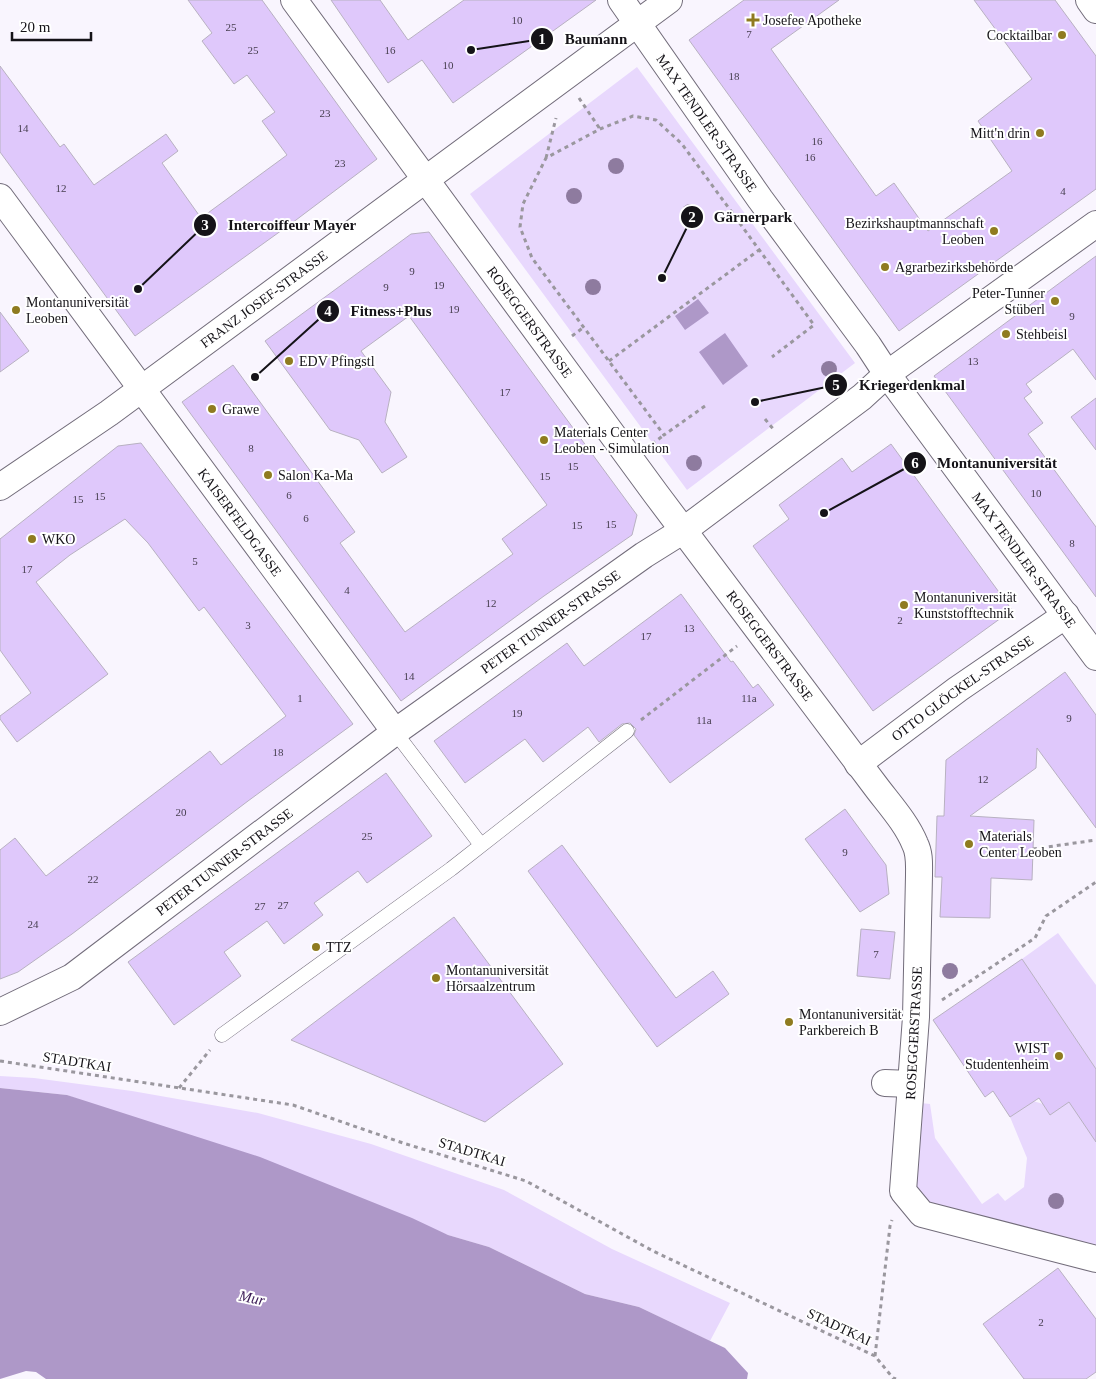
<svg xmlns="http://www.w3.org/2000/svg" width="1096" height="1379" font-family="'Times New Roman',serif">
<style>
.green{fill:#e8d8fd}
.water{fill:#ae98c8}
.building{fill:#dfc8fb;stroke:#b8b1c1}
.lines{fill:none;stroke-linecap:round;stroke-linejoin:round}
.service-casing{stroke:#726c7a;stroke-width:15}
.minor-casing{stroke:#726c7a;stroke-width:28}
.path{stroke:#9a979e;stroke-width:3;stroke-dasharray:4 4;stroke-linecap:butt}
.service{stroke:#fff;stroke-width:14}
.minor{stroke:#fff;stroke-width:26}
.tree{fill:#8e7b9f}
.poi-dot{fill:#8f7b20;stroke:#fff;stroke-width:2}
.labels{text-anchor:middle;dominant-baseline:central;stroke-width:4;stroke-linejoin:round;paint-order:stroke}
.number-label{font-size:11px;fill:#484051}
.poi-label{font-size:14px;fill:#151318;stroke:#fff;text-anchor:start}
.street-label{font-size:14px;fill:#151318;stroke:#fff}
.water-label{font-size:15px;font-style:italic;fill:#3b1b56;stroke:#fff}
.leader{fill:none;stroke:#151318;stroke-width:2}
.callout-dot{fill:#151318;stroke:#fff;stroke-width:2}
.mark-label{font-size:15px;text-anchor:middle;font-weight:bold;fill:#fff}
.callout-label{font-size:15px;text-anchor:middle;font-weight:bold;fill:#151318;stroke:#fff;stroke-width:4;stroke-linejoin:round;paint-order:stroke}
</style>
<rect width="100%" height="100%" fill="#f9f5fe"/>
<path class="green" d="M637,67L855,363L687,490L470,194Z
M1058,933L1096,985V1069L1022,959Z
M0,1076L34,1078L132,1091L258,1113L371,1144L504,1190L612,1249L730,1303L710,1341L639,1307L585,1294L489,1247L448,1235L67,1095L0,1088Z
M1033,1101L1043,1104L1050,1115L1069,1102L1096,1129V1259L922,1214L903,1191L910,1102L930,1104L935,1138L982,1204L998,1193L1005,1201L1024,1187L1027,1158L1010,1117Z"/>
<path class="water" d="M698,299L709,313L685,330L675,316Z
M725,333L748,366L723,385L699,352Z
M0,1088L67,1095L260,1157L412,1218L448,1235L489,1247L585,1294L639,1307L725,1348L748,1373L747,1379H46L36,1372L26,1371L0,1379Z"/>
<path class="building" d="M188,0H262L377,159L296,220L135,336L0,152V66L60,147L64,144L94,185L166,134L178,151L162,163L201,218L287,155L262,121L275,112L247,75L234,84L202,41L212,33Z
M331,0H380L408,40L464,0H596L453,103L422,60L388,83Z
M744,0H839L771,49L876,196L894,183L928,231L1012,171L978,121L1032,79L974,0H1055L1096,56V189L899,331L689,40Z
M429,232L637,515L632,535L544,596L401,701L182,402L233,365L355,532L340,543L405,632L513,554L502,539L547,505L409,316L361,351L391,392L385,422L407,457L382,473L359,440L330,430L265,341L411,234Z
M1096,256V380L1073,349L1026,384L1032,392L1024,398L1043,423L1028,434L1096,527V597L934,376Z
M0,312L29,351L0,372Z
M1096,398V450L1071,417Z
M141,443L353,724L248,801L72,934L18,972L0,979V850L15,838L46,876L210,751L221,765L286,716L204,607L199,611L148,543L125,519L70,555L36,582L108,674L17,742L0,719V716L31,693L0,650V539L118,446Z
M891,444L1012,610L873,711L753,546L789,519L779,505L842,458L852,472Z
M681,594L731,662L733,661L753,688L758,684L774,705L670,783L634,735L636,729L630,723L622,724L599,742L588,727L543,762L525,739L465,783L434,741L567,643L584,666Z
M1065,672L1096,715V828L1037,748L1036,768L970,816L1034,820L1032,880L991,878L990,918L940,917L942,877H935L937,816H944L946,760Z
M386,773L432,836L367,883L358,871L314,903L323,915L284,944L267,921L224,952L241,976L174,1025L128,962Z
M845,809L886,865L889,894L860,912L805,839Z
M562,845L676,998L713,971L729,994L657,1047L528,871Z
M454,917L563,1064L485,1122L291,1040Z
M861,929L895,932L890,979L857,976Z
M1022,959L1096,1069V1142L1069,1102L1050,1115L1039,1098L1010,1117L993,1091L985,1097L933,1020Z
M1058,1268L1096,1319V1372L1086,1379H1024L983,1324Z"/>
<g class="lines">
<defs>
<path id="service" d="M395,732L481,845
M222,1035L451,869L627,731"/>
<g id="minor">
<path id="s1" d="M294,0L656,494L874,784C888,803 906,822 915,844C920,854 919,865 919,875L916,1017L903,1191L922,1214L1096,1259"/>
<path id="s2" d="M621,0L760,199L868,345L887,374L1096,657"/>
<path d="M1089,0L1096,10"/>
<path id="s3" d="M0,197L395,732"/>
<path id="s4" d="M0,487L109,413L669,0"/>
<path id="s5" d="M858,764L958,689L1066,615"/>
<path id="s6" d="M0,1012L72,977L395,732L644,555L684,530L862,397L887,374L1096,224"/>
<path d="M885,1083L911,1084"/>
</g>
</defs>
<use href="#service" class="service-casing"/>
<use href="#minor" class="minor-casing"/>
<path class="path" d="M579,98L600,129
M546,158L556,118
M572,336L584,327
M609,361L759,250
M705,406L664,435L532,258L520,227L523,204L546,158L600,129L633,116L656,120L682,144L814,325L772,357
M765,419L774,430
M652,444L664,435
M641,720L737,646
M1033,849L1096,840
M942,1000L1035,938L1046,916L1096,882
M0,1061L293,1105L403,1143L526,1181L653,1251L875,1356L893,1378L896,1379
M179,1088L210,1050
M875,1356L890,1226L892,1220"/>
<use href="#service" class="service"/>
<use href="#minor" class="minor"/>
</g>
<g class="tree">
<circle cx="616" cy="166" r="8"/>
<circle cx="574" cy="196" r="8"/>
<circle cx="690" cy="212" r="8"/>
<circle cx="593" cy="287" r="8"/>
<circle cx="829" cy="369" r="8"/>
<circle cx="694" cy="463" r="8"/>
<circle cx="950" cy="971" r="8"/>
<circle cx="1056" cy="1201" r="8"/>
</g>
<g class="poi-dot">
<path d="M750.5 12.5h5v5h5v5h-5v5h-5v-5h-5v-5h5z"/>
<circle cx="1062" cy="35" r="5"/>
<circle cx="1040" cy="133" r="5"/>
<circle cx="994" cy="231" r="5"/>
<circle cx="885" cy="267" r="5"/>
<circle cx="1055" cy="301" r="5"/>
<circle cx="16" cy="310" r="5"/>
<circle cx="1006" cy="334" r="5"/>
<circle cx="289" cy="361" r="5"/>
<circle cx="212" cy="409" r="5"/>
<circle cx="544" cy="440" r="5"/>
<circle cx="268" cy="475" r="5"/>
<circle cx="32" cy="539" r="5"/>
<circle cx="904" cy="605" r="5"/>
<circle cx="969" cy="844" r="5"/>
<circle cx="316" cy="947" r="5"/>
<circle cx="436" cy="978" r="5"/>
<circle cx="789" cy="1022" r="5"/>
<circle cx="1059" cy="1056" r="5"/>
</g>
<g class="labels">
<g class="number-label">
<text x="517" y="20">10</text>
<text x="231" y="27">25</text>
<text x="749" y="34">7</text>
<text x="253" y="50">25</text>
<text x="390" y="50">16</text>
<text x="448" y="65">10</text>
<text x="734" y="76">18</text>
<text x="325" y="113">23</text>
<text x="23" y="128">14</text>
<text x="817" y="141">16</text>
<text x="810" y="157">16</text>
<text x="340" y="163">23</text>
<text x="61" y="188">12</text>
<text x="1063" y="191">4</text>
<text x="412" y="271">9</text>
<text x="439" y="285">19</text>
<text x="386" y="287">9</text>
<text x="454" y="309">19</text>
<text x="1072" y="316">9</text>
<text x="973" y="361">13</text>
<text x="505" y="392">17</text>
<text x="251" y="448">8</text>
<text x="573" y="466">15</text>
<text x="545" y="476">15</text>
<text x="1036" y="493">10</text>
<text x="289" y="495">6</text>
<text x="100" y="496">15</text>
<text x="78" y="499">15</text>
<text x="306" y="518">6</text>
<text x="611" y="524">15</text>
<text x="577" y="525">15</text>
<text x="1072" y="543">8</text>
<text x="195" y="561">5</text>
<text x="27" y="569">17</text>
<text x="347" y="590">4</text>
<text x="491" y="603">12</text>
<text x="900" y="620">2</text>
<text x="248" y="625">3</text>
<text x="689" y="628">13</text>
<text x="646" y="636">17</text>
<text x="409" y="676">14</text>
<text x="300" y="698">1</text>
<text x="749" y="698">11a</text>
<text x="517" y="713">19</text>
<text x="1069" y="718">9</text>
<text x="704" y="720">11a</text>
<text x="278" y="752">18</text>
<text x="983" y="779">12</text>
<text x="181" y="812">20</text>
<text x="367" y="836">25</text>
<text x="845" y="852">9</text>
<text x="93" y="879">22</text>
<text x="283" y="905">27</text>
<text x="260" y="906">27</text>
<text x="33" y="924">24</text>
<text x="876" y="954">7</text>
<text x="1041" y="1322">2</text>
</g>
<g class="poi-label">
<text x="763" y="20">Josefee Apotheke</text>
<text x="1052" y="35" text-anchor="end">Cocktailbar</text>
<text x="1030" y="133" text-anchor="end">Mitt'n drin</text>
<text x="984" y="223" text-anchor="end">Bezirkshauptmannschaft<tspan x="984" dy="16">Leoben</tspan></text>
<text x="895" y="267">Agrarbezirksbehörde</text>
<text x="1045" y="293" text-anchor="end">Peter-Tunner<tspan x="1045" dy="16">Stüberl</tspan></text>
<text x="26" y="302">Montanuniversität<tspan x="26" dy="16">Leoben</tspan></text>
<text x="1016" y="334">Stehbeisl</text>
<text x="299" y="361">EDV Pfingstl</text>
<text x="222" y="409">Grawe</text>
<text x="554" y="432">Materials Center<tspan x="554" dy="16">Leoben - Simulation</tspan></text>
<text x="278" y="475">Salon Ka-Ma</text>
<text x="42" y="539">WKO</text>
<text x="914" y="597">Montanuniversität<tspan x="914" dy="16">Kunststofftechnik</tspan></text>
<text x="979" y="836">Materials<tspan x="979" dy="16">Center Leoben</tspan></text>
<text x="326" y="947">TTZ</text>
<text x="446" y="970">Montanuniversität<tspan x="446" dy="16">Hörsaalzentrum</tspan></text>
<text x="799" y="1014">Montanuniversität<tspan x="799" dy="16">Parkbereich B</tspan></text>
<text x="1049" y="1048" text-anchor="end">WIST<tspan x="1049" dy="16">Studentenheim</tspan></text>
</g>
<g class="street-label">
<text stroke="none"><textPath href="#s2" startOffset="150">MAX TENDLER-STRASSE</textPath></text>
<text stroke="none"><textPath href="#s4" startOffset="324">FRANZ JOSEF-STRASSE</textPath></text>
<text stroke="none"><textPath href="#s1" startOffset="399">ROSEGGERSTRASSE</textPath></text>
<text stroke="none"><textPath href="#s3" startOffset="404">KAISERFELDGASSE</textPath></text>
<text stroke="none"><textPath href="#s2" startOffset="690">MAX TENDLER-STRASSE</textPath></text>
<text stroke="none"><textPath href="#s6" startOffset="676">PETER TUNNER-STRASSE</textPath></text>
<text stroke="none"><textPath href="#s1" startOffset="802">ROSEGGERSTRASSE</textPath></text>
<text stroke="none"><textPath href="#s5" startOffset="129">OTTO GLÖCKEL-STRASSE</textPath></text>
<text stroke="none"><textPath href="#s6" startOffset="271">PETER TUNNER-STRASSE</textPath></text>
<text transform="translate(914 1033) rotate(-87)">ROSEGGERSTRASSE</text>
<text transform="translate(77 1062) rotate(9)">STADTKAI</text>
<text transform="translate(472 1152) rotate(17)">STADTKAI</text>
<text transform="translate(839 1327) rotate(25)">STADTKAI</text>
</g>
<g class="water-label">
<text transform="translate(252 1298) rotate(12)">Mur</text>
</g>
</g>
<path class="leader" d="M471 50L542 39M662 278L692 217M138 289L205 225M255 377L328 311M755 402L836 385M824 513L915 463"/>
<g class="callout-dot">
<circle cx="471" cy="50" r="5"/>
<circle cx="662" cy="278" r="5"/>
<circle cx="138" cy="289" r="5"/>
<circle cx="255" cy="377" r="5"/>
<circle cx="755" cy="402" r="5"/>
<circle cx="824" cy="513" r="5"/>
<circle cx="542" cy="39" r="12"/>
<circle cx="692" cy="217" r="12"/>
<circle cx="205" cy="225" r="12"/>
<circle cx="328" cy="311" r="12"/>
<circle cx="836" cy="385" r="12"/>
<circle cx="915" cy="463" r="12"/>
</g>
<g class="mark-label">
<text x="542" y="44">1</text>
<text x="692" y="222">2</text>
<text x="205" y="230">3</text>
<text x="328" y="316">4</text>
<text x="836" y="390">5</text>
<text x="915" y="468">6</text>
</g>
<g class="callout-label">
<text x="596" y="44">Baumann</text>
<text x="753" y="222">Gärnerpark</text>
<text x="292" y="230">Intercoiffeur Mayer</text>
<text x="391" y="316">Fitness+Plus</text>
<text x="912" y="390">Kriegerdenkmal</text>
<text x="997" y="468">Montanuniversität</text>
</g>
<path d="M12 32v8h79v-8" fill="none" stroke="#151318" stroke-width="2.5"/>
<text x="20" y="32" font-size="15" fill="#151318" stroke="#ffffff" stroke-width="4" paint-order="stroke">20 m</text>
</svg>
